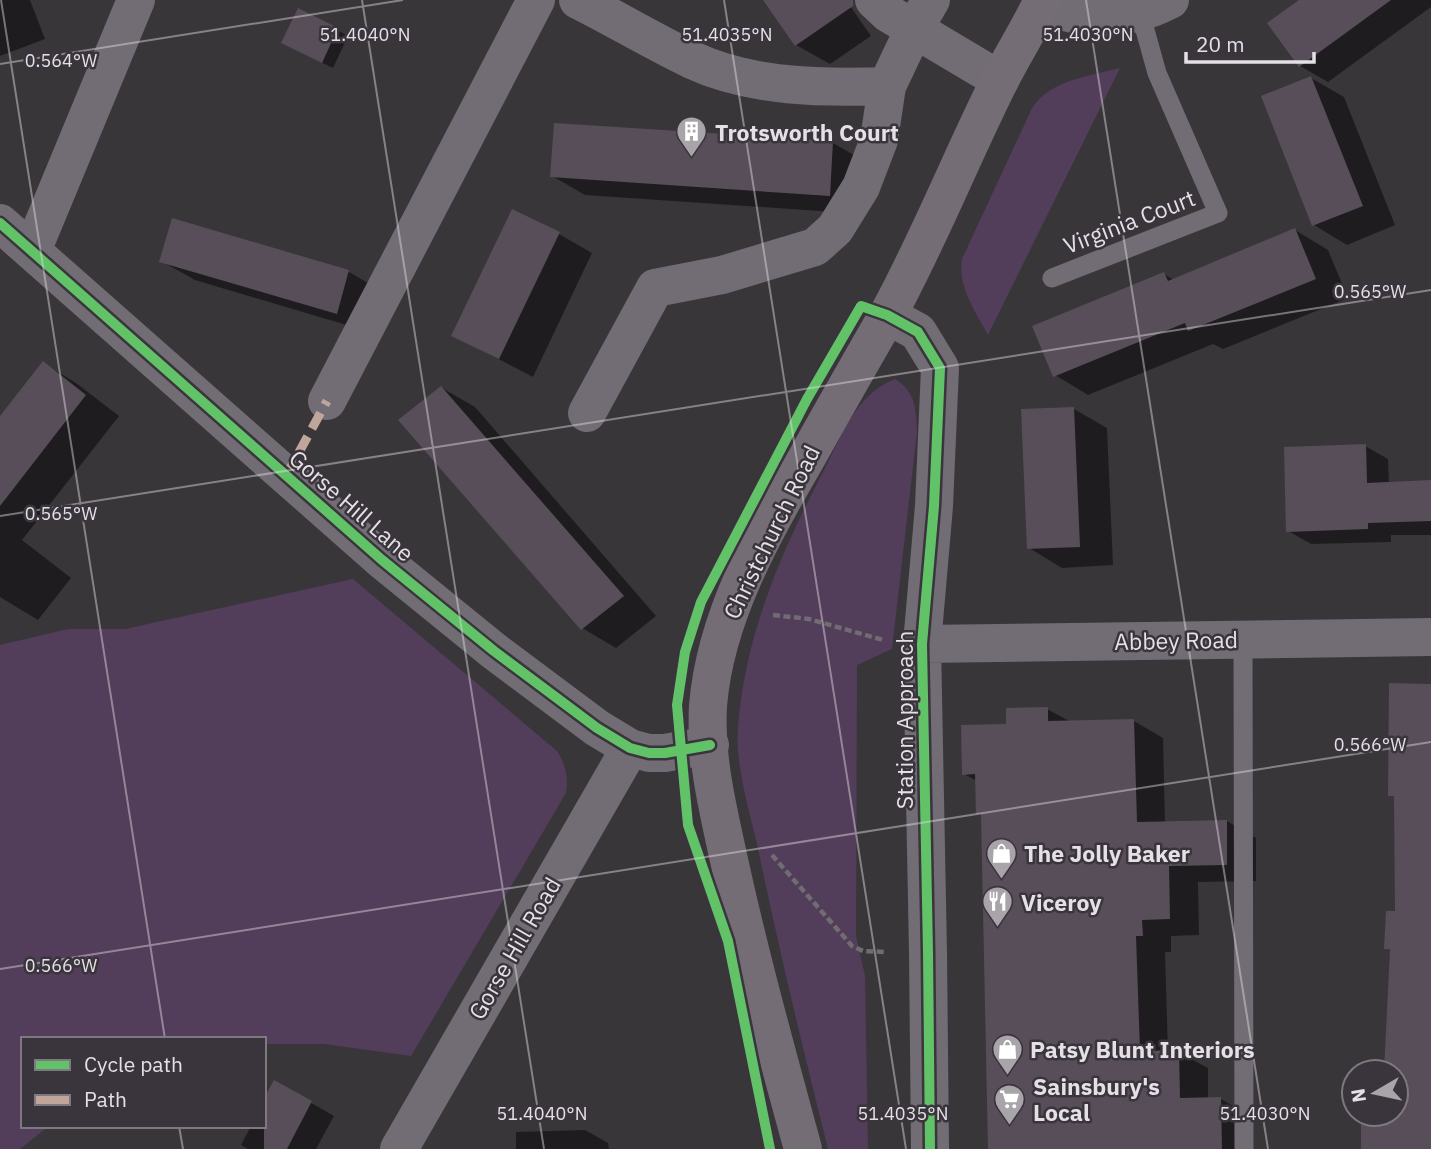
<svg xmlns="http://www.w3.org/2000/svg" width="1431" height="1149" font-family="'IBM Plex Sans',sans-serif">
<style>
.green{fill:#523d5a}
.shadow{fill:#0007}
.building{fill:#574e59}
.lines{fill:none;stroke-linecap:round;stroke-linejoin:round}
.path{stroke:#706c71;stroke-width:4.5;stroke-dasharray:7 3.5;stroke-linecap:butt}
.service{stroke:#726c74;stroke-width:19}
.minor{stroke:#726c74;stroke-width:38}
.secondary{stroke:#746d76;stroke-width:38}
.quiet{stroke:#c0a59a;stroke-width:9;stroke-dasharray:18 9;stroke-linecap:butt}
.cycleway-casing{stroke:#3a343c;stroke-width:15}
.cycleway{stroke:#61c268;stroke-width:10}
.ticks{fill:none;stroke:#e4e0e5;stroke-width:2;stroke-opacity:0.45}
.labels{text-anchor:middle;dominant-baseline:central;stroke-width:5;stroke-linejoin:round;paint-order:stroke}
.poi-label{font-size:23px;font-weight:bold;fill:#e4e0e5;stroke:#3a343c;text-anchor:start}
.street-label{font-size:23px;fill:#e4e0e5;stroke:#3a343c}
.ticks-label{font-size:18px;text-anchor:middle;fill:#e4e0e5;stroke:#3a343c;stroke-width:5;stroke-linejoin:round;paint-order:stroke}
</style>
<rect width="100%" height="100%" fill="#39363a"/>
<path class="green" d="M1120,68L988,335C976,313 957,286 962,259L1032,108C1052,79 1087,77 1120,68Z
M895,379C916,392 916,409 917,432L892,649L857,665L856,936L865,976L868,1149H828C803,1050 779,949 758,849C750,812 735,766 738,728C744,640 779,556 820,478C839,443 854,394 895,379Z
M353,579L557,751C565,763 569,778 566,793L411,1056L324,1044H264V1039H23V1126H49L20,1149H0V645L68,629H125Z"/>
<path class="shadow" d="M0,0H30L45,39L0,56Z
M765,0H846L871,36L830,64L796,45Z
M1302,0H1431V7L1328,82L1300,66Z
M337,30L348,36L333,68L294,49Z
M1311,78L1344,97L1395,225L1347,245L1314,225L1263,97Z
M833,143L866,162L863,214L585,195L552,176Z
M173,221L349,272L382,291L370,332L195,280L161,261Z
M1295,230L1328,250L1348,298L1223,349L1213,344L1088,395L1055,375L1164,274L1174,280Z
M559,234L592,253L533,377L453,335Z
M43,363L76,383L119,416L22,540L71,578L38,620L0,597V419Z
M442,388L475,407L656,616L616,648L582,628Z
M1074,409L1107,428L1113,565L1062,568L1029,548Z
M1365,446L1388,459L1389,484L1431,482V535H1391V542L1311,544L1288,531Z
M1047,709L1071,722L1134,721L1163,738L1165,823L1227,821L1256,838V881L1198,882L1199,935L1171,936V952H1165L1168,1052H1178L1208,1068V1099H1221L1250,1116L1251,1149H990L983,816L978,813L977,781L964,774L1008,725Z
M275,1082L334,1116L316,1149H248L241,1145L251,1126H264Z
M585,1130L608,1143L609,1149H516V1132Z"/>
<path class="building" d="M763,0H853V6L795,46Z
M1299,0H1391L1299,67L1267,23Z
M298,8L338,28L322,63L281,43Z
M1311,76L1363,206L1312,226L1261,96Z
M554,123L833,141L830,196L550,177Z
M512,209L560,232L499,359L451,336Z
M172,218L349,270L337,314L159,262Z
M1295,228L1316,279L1188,331L1185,323L1053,377L1032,326L1164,272L1168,281Z
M43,361L86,395L0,506V416Z
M441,386L624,596L581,630L398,420Z
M1074,407L1080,547L1027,549L1021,409Z
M1366,444L1367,483L1431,480V521L1368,523V529L1286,532L1284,447Z
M1389,683L1431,684V1149H1361V1114H1396V1072H1384L1390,949H1384L1386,911H1395L1394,796H1388Z
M1048,707V721L1134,719L1137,822L1227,820V865L1169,866L1170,919L1142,920L1143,936H1136L1140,1051L1179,1050L1180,1098L1221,1097L1222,1149H988L981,814H976L975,774L962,775L961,725L1006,724V708Z
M274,1080L312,1101L287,1149H264V1098Z"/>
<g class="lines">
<path class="path" d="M773,615L809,619L883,640
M772,855L852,946L863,951L886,952"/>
<path class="service" d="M1052,278L1218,213L1157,73L1140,12
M1243,639L1244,1149"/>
<path class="minor" d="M578,0C616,19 654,42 692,60C752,88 823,88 887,86L914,29L931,0
M874,0L889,14L1000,80
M1041,5C1087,21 1126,23 1170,0
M0,223L382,560L494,651L597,728L630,748L649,753H665L710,745
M32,251L136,0
M887,315L918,332L940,368L934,506L922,644L928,952L930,1149
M327,401L536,0
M587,413L655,288L722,275L815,247L835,229L861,187L879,140L887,86
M922,644L1431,637
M399,1149L630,748"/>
<path class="secondary" d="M803,1149C777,1053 750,957 729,860C718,810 705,757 708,706C715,617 762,535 806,459C832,412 859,365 886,318C928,242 960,160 999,82C1013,54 1030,28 1043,0"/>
<path class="quiet" d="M286,476L327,401"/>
<defs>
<path id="cycleway" d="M0,223L382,560L494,651L597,728L630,748L649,753H665L710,745
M770,1149L728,941L688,825L677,705L685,652L701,602L807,399L861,306L887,315L918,332L940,368L934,506L922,644L928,952L930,1149"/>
</defs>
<use href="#cycleway" class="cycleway-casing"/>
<use href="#cycleway" class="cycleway"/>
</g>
<path class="ticks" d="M1,0L165,1039M362,0L544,1149M724,0L906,1149M1086,0L1268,1149M0,64L403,0M0,516L1431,290M0,969L1431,742M179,1126L183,1149"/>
<defs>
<symbol id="building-pin" viewBox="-11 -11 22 30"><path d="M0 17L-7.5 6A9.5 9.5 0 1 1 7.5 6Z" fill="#a8a4a9" stroke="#3a343c"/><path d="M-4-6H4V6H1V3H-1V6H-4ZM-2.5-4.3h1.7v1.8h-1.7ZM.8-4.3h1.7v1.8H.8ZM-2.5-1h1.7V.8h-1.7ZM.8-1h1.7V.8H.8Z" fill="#fff"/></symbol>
<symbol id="shop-pin" viewBox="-11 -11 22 30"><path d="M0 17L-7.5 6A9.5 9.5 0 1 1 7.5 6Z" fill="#a8a4a9" stroke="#3a343c"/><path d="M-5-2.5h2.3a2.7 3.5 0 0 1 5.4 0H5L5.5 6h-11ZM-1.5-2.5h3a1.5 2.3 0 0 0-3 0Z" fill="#fff"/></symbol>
<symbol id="restaurant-pin" viewBox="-11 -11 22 30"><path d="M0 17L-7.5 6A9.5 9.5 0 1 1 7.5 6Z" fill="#a8a4a9" stroke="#3a343c"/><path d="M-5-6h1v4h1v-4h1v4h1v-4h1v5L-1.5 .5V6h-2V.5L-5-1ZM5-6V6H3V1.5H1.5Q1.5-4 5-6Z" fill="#fff"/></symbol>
<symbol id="supermarket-pin" viewBox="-11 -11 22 30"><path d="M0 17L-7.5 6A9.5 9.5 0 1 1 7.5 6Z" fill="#a8a4a9" stroke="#3a343c"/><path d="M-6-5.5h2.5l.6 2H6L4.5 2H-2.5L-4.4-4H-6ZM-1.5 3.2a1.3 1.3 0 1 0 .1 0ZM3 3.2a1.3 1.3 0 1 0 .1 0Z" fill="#fff"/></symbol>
</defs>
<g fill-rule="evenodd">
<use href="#building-pin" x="674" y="114" width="35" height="47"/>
<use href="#shop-pin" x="984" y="836" width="35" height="47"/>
<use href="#restaurant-pin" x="980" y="884" width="35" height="47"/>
<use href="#shop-pin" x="990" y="1032" width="35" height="47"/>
<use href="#supermarket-pin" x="992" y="1082" width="35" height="47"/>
</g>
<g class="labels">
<g class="poi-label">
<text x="715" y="132">Trotsworth Court</text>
<text x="1024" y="853">The Jolly Baker</text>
<text x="1021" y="902">Viceroy</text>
<text x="1030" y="1049">Patsy Blunt Interiors</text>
<text x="1033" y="1086">Sainsbury's<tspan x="1033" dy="26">Local</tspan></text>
</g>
<g class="street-label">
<text transform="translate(1129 221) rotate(-21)">Virginia Court</text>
<text transform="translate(352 505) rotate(41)">Gorse Hill Lane</text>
<text transform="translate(771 532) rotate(-64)">Christchurch Road</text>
<text transform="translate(1176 640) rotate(-1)">Abbey Road</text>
<text transform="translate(904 720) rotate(-90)">Station Approach</text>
<text transform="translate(514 948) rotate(-60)">Gorse Hill Road</text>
</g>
</g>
<g class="ticks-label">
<text x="365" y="41">51.4040°N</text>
<text x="727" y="41">51.4035°N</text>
<text x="1088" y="41">51.4030°N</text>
<text x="61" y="67">0.564°W</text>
<text x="1370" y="298">0.565°W</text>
<text x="61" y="520">0.565°W</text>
<text x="1370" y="751">0.566°W</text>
<text x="61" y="972">0.566°W</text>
<text x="542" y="1120">51.4040°N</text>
<text x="903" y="1120">51.4035°N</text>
<text x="1265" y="1120">51.4030°N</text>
</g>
<rect x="21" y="1037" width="245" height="91" fill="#3a343c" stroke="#7e7980" stroke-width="2"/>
<rect x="35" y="1060" width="35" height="10" fill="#61c268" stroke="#7e7980" stroke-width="2"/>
<text x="84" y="1072" font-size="21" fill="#e4e0e5">Cycle path</text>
<rect x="35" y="1095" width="35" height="10" fill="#c0a59a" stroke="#7e7980" stroke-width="2"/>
<text x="84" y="1107" font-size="21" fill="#e4e0e5">Path</text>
<g transform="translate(1375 1093) rotate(261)"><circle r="33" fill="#3a343c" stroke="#7e7980" stroke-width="2"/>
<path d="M0-5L12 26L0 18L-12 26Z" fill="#a8a4a9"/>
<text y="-10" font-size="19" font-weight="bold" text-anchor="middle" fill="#e4e0e5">N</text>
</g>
<path d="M1186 52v10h128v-10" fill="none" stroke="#e4e0e5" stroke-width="3.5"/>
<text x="1196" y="52" font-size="21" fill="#e4e0e5" stroke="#3a343c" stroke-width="5" paint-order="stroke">20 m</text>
</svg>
